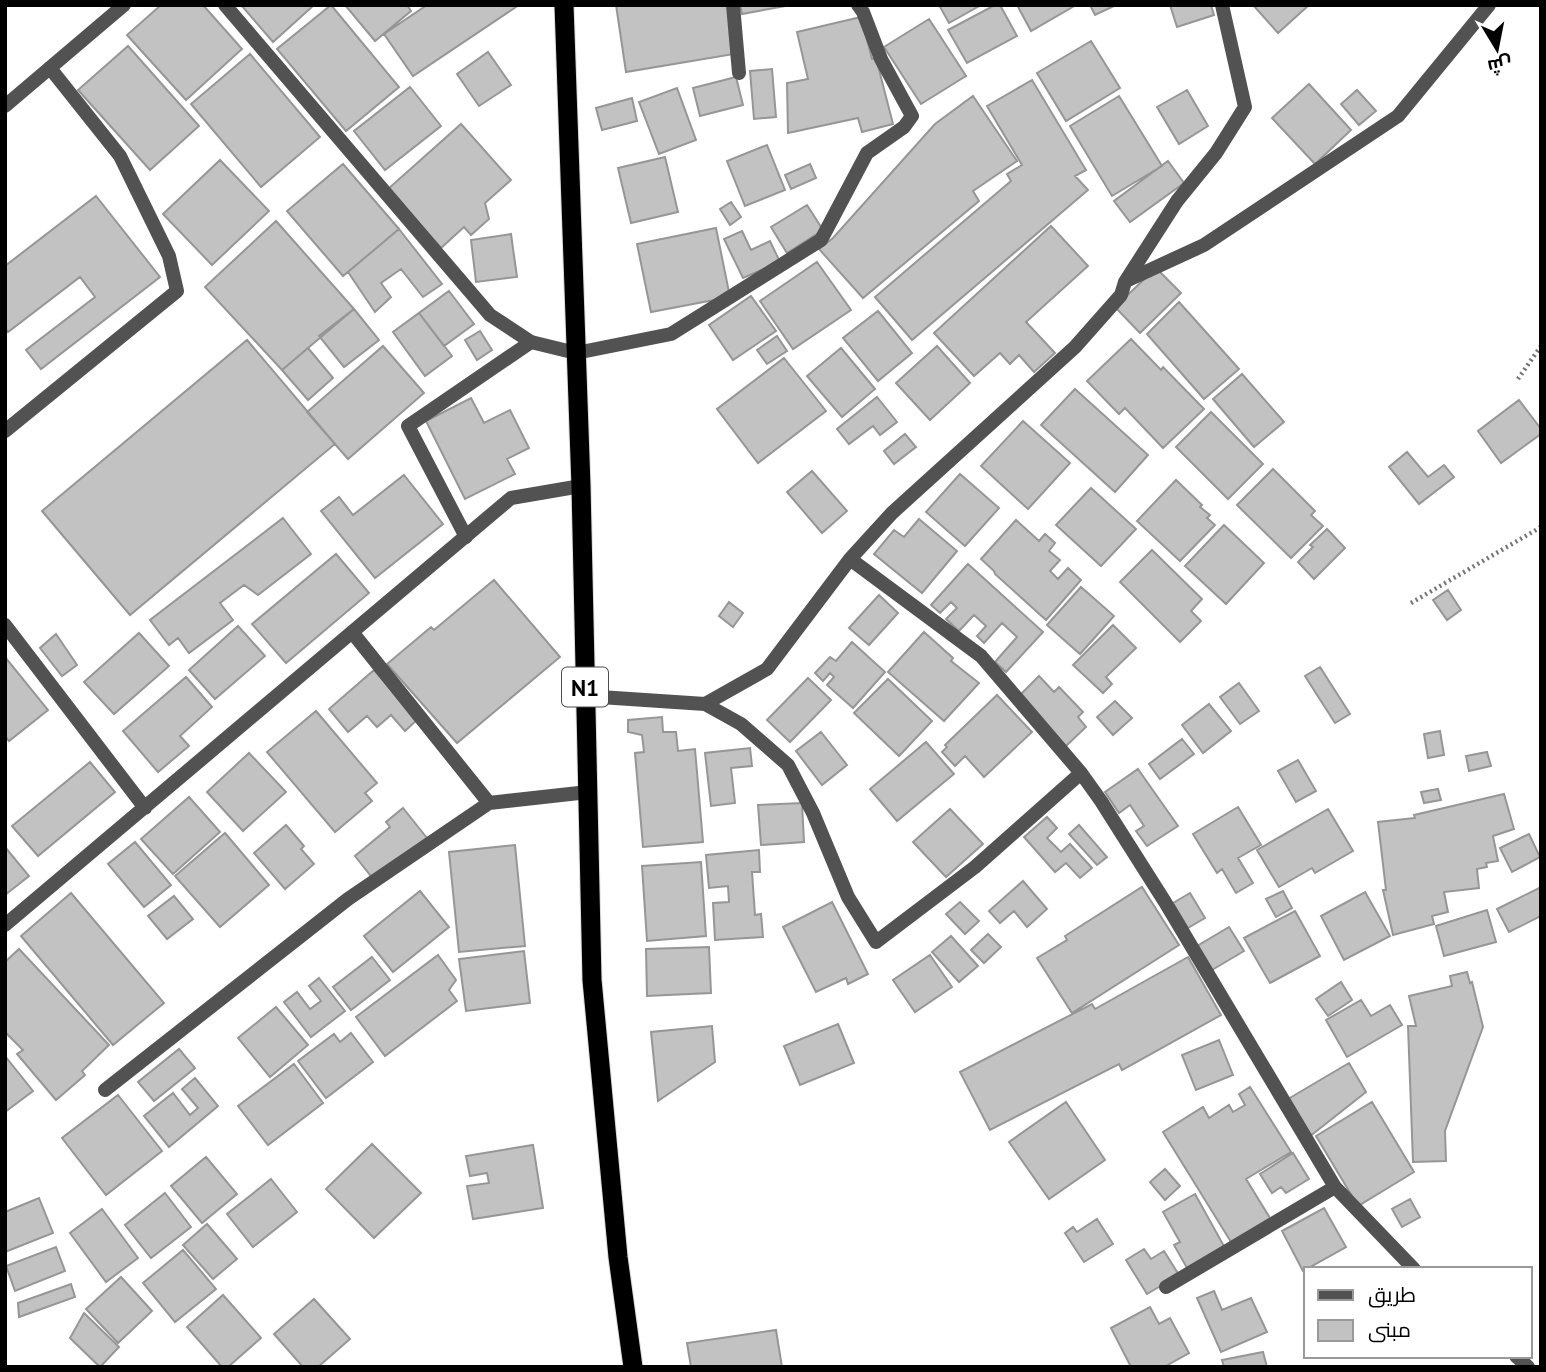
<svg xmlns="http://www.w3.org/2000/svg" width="1546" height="1372" font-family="'PT Sans',Cairo,sans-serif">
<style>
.building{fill:#c2c2c2;stroke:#969696;stroke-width:2}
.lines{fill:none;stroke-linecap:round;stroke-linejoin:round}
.trunk-casing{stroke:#dbdbdb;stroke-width:21}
.path{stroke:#747474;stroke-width:4.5;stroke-dasharray:2 3.5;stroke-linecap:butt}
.service{stroke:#525252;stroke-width:14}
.minor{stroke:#525252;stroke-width:14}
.trunk{stroke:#000;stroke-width:19}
.labels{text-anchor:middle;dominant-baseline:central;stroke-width:6;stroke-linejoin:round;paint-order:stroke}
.shield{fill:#fff;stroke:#4c4c4c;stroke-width:2}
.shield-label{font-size:23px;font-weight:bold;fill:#000}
</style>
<rect width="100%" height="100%" fill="#fff"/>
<path class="building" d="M161,5H203L242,49L186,100L127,35Z
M241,5H314L273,42Z
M331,5L399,87L346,131L277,49Z
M345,5H407L411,11L375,41Z
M427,5H519L413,76L384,34Z
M616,5H729L734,54L626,72Z
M740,5H791L742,14Z
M939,5H981L949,23Z
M995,5H1000L1017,36L967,63L948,30Z
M1017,5H1076L1031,31Z
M1090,5H1116L1095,15Z
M1170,5H1211L1214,15L1177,27Z
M1253,5H1309L1278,33Z
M861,17L872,59L876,58L893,124L862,132L858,118L788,133L787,83L808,79L797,32Z
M929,19L966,76L921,104L884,47Z
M1091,41L1120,88L1066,121L1037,73Z
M128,46L199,126L150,170L78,90Z
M488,52L511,85L479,106L457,74Z
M250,54L320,137L261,187L191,104Z
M772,69L776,117L754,119L750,71Z
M736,77L743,105L700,116L693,88Z
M1032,80L1086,170L1075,176L1088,190L912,340L875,297L1011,181L1007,174L1022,165L987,106Z
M1309,84L1351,130L1315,164L1272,118Z
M410,87L441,126L385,170L354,131Z
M677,88L696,140L659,154L639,102Z
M1187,90L1208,126L1179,144L1157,107Z
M1357,90L1376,111L1359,125L1341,104Z
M973,96L1017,161L973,191L979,201L863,298L819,249L833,238L935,124Z
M1119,96L1162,166L1112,196L1070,126Z
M632,98L637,121L602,130L596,108Z
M461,124L511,180L485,203L489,219L471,235L464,227L441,248L388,189Z
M767,145L785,190L745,206L727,161Z
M665,157L678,212L631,223L618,168Z
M220,160L269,211L212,265L163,214Z
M1168,161L1184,183L1130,222L1114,201Z
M343,164L399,229L343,276L287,211Z
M810,164L816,178L791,189L785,175Z
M96,196L160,277L41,369L26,350L95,297L80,277L8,332L5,328V266Z
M731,202L741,217L730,225L720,209Z
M807,205L823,230L787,253L771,227Z
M276,221L354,309L282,370L205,287Z
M1051,226L1088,266L1026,322L1055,353L1034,372L1019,355L1010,364L1000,353L974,376L934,333Z
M716,228L730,297L651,312L637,244Z
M399,229L442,284L423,297L401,269L381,283L391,297L375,312L348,272Z
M742,231L751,250L770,241L780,262L743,278L724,239Z
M511,234L517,277L476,282L471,240Z
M817,262L851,310L793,349L760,301Z
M1156,268L1181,293L1140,333L1115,307Z
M449,291L474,324L444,346L419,313Z
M751,296L776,331L733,360L709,325Z
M1179,302L1239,369L1204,399L1147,334Z
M354,309L379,340L344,367L319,336Z
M878,311L912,353L878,381L843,338Z
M419,313L452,356L425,376L393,332Z
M480,331L492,350L477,360L465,340Z
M777,336L787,351L767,364L757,350Z
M1131,339L1161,370L1163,367L1204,409L1163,448L1125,408L1119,414L1087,381Z
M247,340L335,444L130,615L42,511Z
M383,346L424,393L348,459L307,412Z
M937,346L970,383L930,420L896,383Z
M308,348L333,378L308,400L282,370Z
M841,348L875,389L842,417L807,376Z
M784,358L826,411L758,463L717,409Z
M1242,374L1284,422L1254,447L1213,399Z
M1075,389L1148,455L1115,492L1041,425Z
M877,397L897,422L880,435L873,426L849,444L837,429Z
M471,398L484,423L510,410L529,448L507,459L515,474L465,499L426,421Z
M1519,400L1541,429V434L1501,463L1478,431Z
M1211,412L1263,464L1228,499L1176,447Z
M1023,421L1070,463L1028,509L981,466Z
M905,434L916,447L894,464L884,451Z
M1407,452L1428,477L1444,465L1454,477L1419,504L1389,467Z
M1273,469L1315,511L1311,515L1323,526L1291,558L1237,505Z
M812,471L847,511L822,533L787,492Z
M960,474L999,508L965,546L926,512Z
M404,475L443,524L375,578L321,511L339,497L353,515Z
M1176,480L1202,505L1200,507L1210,515L1207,518L1215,525L1180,561L1137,521Z
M1091,488L1136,529L1101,566L1056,525Z
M283,518L311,554L258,595L244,585L220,603L233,620L189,653L178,638L169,645L150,620Z
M919,519L957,551L922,593L874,554L894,530L904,537Z
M1016,520L1039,541L1045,534L1055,543L1049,551L1060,560L1050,571L1058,579L1068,568L1081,580L1046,620L995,574L994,571L981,559Z
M1224,525L1264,563L1226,604L1185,566Z
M1327,529L1345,548L1314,579L1298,562L1313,547L1310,545Z
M1152,550L1202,599L1191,611L1201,621L1180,642L1120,582Z
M336,554L369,593L286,663L252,624Z
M968,564L1043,632L1006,672L995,662L1017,637L1002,623L984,643L977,636L986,626L974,615L959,631L946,619L957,608L951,602L940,613L931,605Z
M494,580L560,657L457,743L387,664L431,627L434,630Z
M1081,587L1114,616L1080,654L1047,625Z
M1448,590L1461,610L1447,620L1433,600Z
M879,595L898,613L869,645L849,628Z
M729,602L743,613L733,627L719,616Z
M1113,625L1136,648L1106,677L1112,684L1103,693L1073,665Z
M238,626L265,656L215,699L189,670Z
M924,632L953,658L951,661L979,683L944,721L888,672Z
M139,633L169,666L114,714L84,682Z
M56,634L77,665L62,676L40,648Z
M852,642L885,672L853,708L827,685L834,677L830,673L823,681L815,673L830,657L836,661Z
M5,657L48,710L9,741L5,736Z
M1320,667L1350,714L1335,723L1305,676Z
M374,670L418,719L405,731L391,715L377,727L367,716L348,732L329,709Z
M1039,676L1054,692L1059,687L1083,712L1078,717L1086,727L1066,746L1019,696Z
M186,677L212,707L180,736L189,746L158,772L123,731Z
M808,678L831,700L790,742L767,720Z
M888,679L932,721L899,756L854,713Z
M1239,683L1259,711L1240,724L1220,697Z
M997,695L1032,732L984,777L965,756L955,766L942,752L947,747L945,745Z
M1115,701L1132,718L1113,735L1097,717Z
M1209,704L1231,731L1203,753L1182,725Z
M316,711L377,783L365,793L372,801L335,832L267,752Z
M662,717L663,732H676L678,751L695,749L703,842L643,847L635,753L644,752L642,735L628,732V720Z
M1440,731L1444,755L1428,758L1424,734Z
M821,732L847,765L822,785L796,751Z
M1182,739L1194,754L1160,779L1149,764Z
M926,742L954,774L897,821L870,789Z
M750,748L752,766L731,768L735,803L711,806L705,753Z
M1487,752L1491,766L1469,771L1466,756Z
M249,753L286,792L243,831L207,792Z
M1298,760L1316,791L1296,802L1278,771Z
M90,762L115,792L38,856L12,826Z
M1138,769L1178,826L1147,846L1136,831L1144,826L1130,805L1119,813L1105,792Z
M1438,789L1441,800L1424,803L1421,792Z
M1504,794L1514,829L1493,836L1498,861L1486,863L1487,867L1477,869L1479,888L1444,892L1448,912L1432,916L1434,924L1393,935L1383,890H1386L1378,822L1415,818L1414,815Z
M189,797L220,832L173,874L141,839Z
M802,803L804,842L761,845L758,805Z
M1238,807L1261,845L1238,858L1253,883L1236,893L1222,869L1217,873L1193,834Z
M403,808L427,838L374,880L355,856L390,827L386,822Z
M950,809L983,844L946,877L913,842Z
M1328,809L1353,851L1315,873L1312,868L1279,887L1257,850Z
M1047,817L1057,828L1047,838L1061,852L1070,844L1092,868L1080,878L1066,863L1055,872L1024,837Z
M286,825L304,846L301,849L314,864L285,889L254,853Z
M1079,825L1107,857L1097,865L1069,834Z
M225,833L269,885L220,927L175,876Z
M1529,834L1540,857L1512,872L1500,848Z
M135,842L171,885L144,907L108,864Z
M515,845L525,946L459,952L449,852Z
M5,847L29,876L5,895Z
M759,850L760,872H752L755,915L761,914L763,937L715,940L713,903L729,902L728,886L709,888L706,855Z
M701,862L706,936L647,941L642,866Z
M1023,881L1047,909L1027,927L1014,911L1000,923L989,911Z
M1142,887L1179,945L1072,1013L1037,958L1067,940L1065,936Z
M1541,887V916L1509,932L1497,909Z
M420,891L449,927L393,972L364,936Z
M1283,891L1292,908L1276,917L1266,899Z
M1365,892L1390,936L1344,960L1321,916Z
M71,893L164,1003L113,1045L21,936Z
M1190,893L1205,918L1188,928L1173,903Z
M174,896L193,919L167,939L148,916Z
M832,902L868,974L848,984L846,978L816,992L783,927Z
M960,902L979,921L965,934L946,914Z
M1487,910L1496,942L1444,956L1436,926Z
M1295,911L1320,956L1270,983L1244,938Z
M1229,927L1244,951L1212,970L1197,946Z
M988,934L1001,947L984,963L971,950Z
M951,936L978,966L959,982L932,952Z
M709,947L711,993L647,996L646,949Z
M19,949L109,1045L82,1071L85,1075L56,1100L17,1054L23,1050L5,1032V962Z
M524,951L530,1003L466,1011L459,959Z
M438,955L456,980L449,990L457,1001L385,1056L356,1017Z
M930,955L952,987L915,1012L893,980Z
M372,957L390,980L351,1010L333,987Z
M1188,957L1221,1015L1122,1070L1119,1064L990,1130L960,1072L1092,1004L1095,1009Z
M1467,972L1470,983L1472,982L1483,1027L1445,1131L1446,1161L1413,1162L1408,1026H1416L1409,996L1452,986L1450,976Z
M319,978L345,1011L311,1037L284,1002L297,992L310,1009L321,1001L309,986Z
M1341,982L1352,1000L1328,1016L1316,999Z
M1361,1000L1371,1016L1390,1005L1402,1025L1347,1057L1326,1020Z
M276,1007L308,1045L270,1077L238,1038Z
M838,1024L854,1063L800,1085L784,1046Z
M712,1026L715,1062L658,1101L651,1032Z
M351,1033L373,1062L326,1098L298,1061L334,1034L340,1042Z
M1219,1040L1233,1075L1196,1090L1182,1055Z
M179,1049L195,1068L154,1101L138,1082Z
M5,1056L33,1091L5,1112Z
M1349,1063L1366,1092L1309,1137L1288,1099Z
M294,1064L323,1103L268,1145L238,1106Z
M195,1078L218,1106L169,1147L144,1116L173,1093L190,1115L198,1108L182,1089Z
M1250,1087L1291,1152L1246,1179L1270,1218L1231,1242L1163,1132L1203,1107L1209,1118L1229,1105L1233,1112L1245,1105L1239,1094Z
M118,1095L162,1151L106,1195L62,1138Z
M1066,1102L1105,1160L1049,1199L1009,1142Z
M1372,1102L1414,1172L1358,1206L1316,1136Z
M372,1144L421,1193L374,1238L326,1189Z
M533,1145L543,1208L473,1219L467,1186L489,1183L487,1173L470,1176L466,1156Z
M1293,1153L1309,1179L1286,1193L1281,1187L1272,1193L1260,1174Z
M206,1157L237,1194L202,1223L171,1186Z
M1165,1169L1180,1186L1165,1200L1150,1182Z
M271,1179L297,1212L253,1247L227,1214Z
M165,1193L191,1227L151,1258L125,1225Z
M1195,1194L1225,1248L1187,1268L1174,1245L1180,1242L1163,1212Z
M39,1198L53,1233L5,1252V1212Z
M1410,1199L1420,1217L1402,1227L1392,1209Z
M1324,1208L1346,1247L1303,1271L1282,1231Z
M102,1209L138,1258L106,1282L70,1233Z
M1097,1219L1113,1244L1084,1262L1065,1233L1073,1227L1077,1232Z
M207,1224L237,1259L213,1279L183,1245Z
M56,1247L65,1271L15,1291L6,1266Z
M1144,1249L1151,1259L1164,1251L1179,1275L1147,1294L1126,1260Z
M183,1250L216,1289L175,1322L143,1283Z
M121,1277L152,1311L118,1343L86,1309Z
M71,1284L75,1297L19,1317L18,1303Z
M1214,1291L1222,1310L1251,1298L1267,1332L1221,1352L1197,1298Z
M223,1295L261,1338L228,1367H222L187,1327Z
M314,1299L350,1339L318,1367H303L274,1334Z
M1150,1307L1159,1324L1170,1318L1189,1353L1164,1367H1131L1111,1328Z
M84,1313L119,1347L100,1367L70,1338Z
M776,1330L782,1367H691L687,1343Z
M1263,1352L1267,1367H1224L1222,1360Z"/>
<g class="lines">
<defs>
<path id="trunk" d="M564,5L581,486L592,980L618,1257L633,1367"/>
</defs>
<use href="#trunk" class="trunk-casing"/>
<path class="path" d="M1518,379L1541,346
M1411,603L1541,527"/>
<path class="service" d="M5,431L177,291L169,256L120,156L50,68
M466,537L408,426L531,342"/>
<path class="minor" d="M225,5L490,315L531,342L576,353L671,334L821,240L867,153L904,127L912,116L881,59L863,12L858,5
M733,5L739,73
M5,106L124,5
M1126,281L1204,245L1398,116L1489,5
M850,559L981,656L1081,773L1101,801L1165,902L1335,1187L1166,1287
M5,625L145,808
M352,632L489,803
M585,696L705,704L767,669L850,559L892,513L1075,347L1121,295L1125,282L1177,201L1216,153L1245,107L1222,5
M705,704L741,724L788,765L813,813L848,897L876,942L975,867L1081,773
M5,925L511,498L581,486
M105,1090L348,899L489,803L588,792
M1335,1187L1414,1269
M1516,1356L1528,1367"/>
<use href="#trunk" class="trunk"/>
</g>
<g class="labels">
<rect class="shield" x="562" y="667.5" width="46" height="39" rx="5"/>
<g class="shield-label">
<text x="585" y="687">N1</text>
</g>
</g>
<rect width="1546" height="1372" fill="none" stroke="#000000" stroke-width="14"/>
<rect x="1304" y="1267" width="228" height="91" fill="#ffffff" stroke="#999999" stroke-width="2"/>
<rect x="1318" y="1290" width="35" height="10" fill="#525252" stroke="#999999" stroke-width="2"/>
<text x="1368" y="1302" font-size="21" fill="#000000">طريق</text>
<rect x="1318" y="1320" width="35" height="21" fill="#c2c2c2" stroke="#999999" stroke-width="2"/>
<text x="1368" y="1337" font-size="21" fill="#000000">مبنى</text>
<g transform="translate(1497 49) rotate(170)" stroke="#ffffff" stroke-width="5" paint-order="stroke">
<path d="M0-5L12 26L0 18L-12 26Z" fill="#000000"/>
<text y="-10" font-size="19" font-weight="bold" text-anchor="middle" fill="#000000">ش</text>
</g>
</svg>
